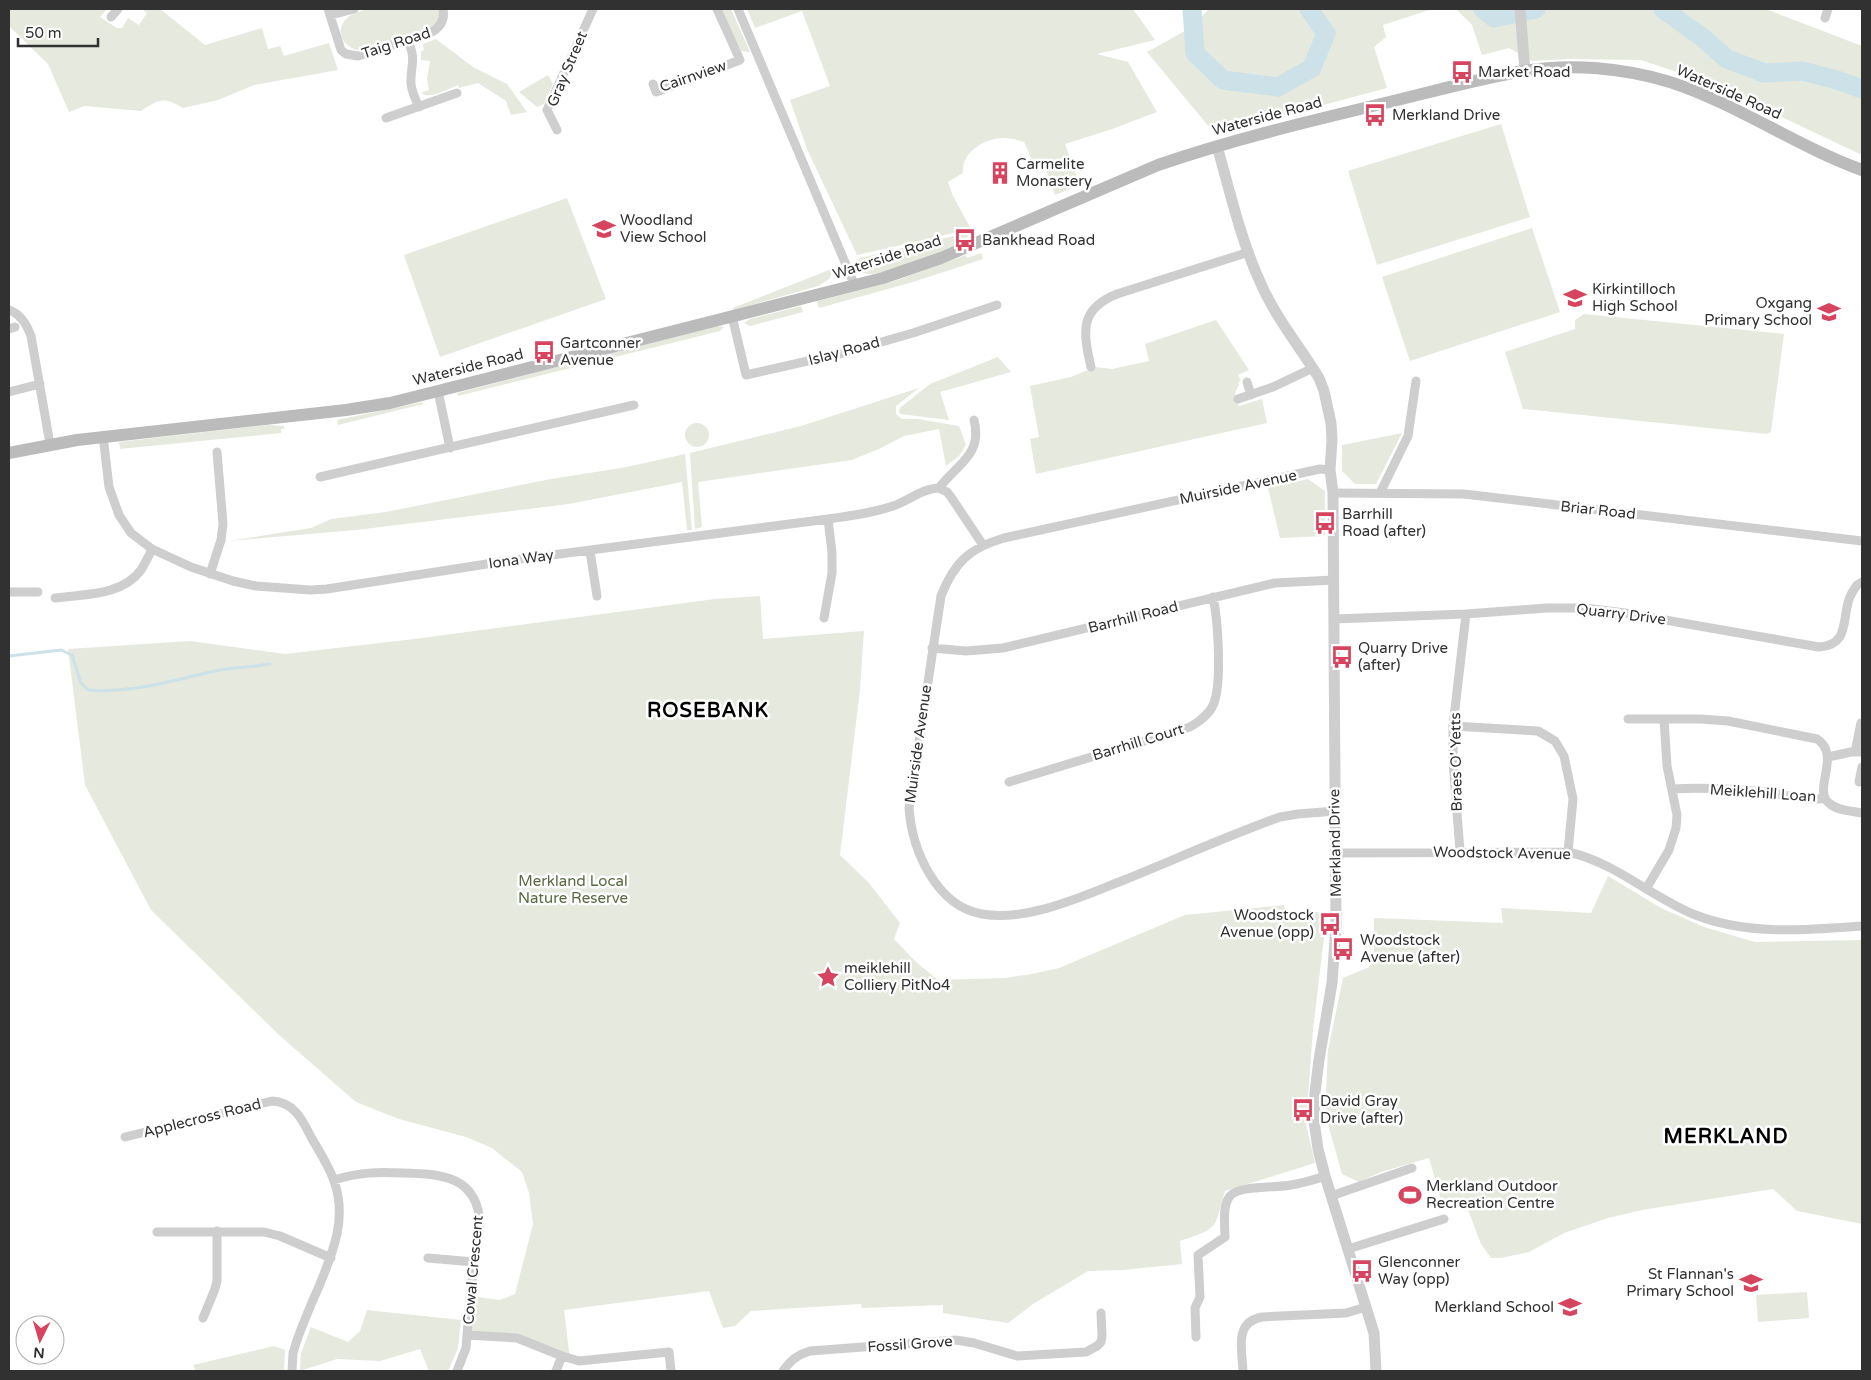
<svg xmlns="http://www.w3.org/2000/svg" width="1871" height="1380" font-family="'Varela Round',sans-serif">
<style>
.green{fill:#e5e9de}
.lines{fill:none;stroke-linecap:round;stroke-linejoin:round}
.stream{stroke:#cce1e8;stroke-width:3}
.river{stroke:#cce1e8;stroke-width:19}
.minor{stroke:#cecece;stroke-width:9}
.tertiary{stroke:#cecece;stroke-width:11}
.secondary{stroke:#bbb;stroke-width:12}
.labels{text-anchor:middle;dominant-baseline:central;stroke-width:5;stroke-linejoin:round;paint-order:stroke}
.street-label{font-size:15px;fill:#313131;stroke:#fff}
.poi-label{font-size:15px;fill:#313131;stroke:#fff;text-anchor:start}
.park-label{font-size:15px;fill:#596a42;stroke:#fff}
.district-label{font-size:20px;font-weight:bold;letter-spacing:1px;fill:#000;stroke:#fff}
</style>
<rect width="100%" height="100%" fill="#fff"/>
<path class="green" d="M9,9H107L100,17L117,28H122L128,18L139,25L147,13L142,9H160L205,45L262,28L268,49L280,46L284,56L329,43L338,70L254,85L218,100L183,108C165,97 159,98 141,111L84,106L69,112L48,64L9,26Z
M368,9H439C440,18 438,23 431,29L362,51C346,50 333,33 346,19C351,13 361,11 368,9Z
M720,9H731L750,52L741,51Z
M747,9H1133L1155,40L1097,54L1128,62L1157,112L1112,129L1065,144L1080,185L1055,195L1042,159L1033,162L1024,142C1018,140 1010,138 1004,138C985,138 961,152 963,173L948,182L953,196L971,229L857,255L807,149L790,100L830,86L802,11L755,28Z
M1209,9H1432L1383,25L1386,37L1374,47L1387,88L1215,134L1147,52L1192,27Z
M1456,9H1766L1862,46V155L1710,83L1641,60L1569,59L1532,61L1509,48L1482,55L1472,25Z
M436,39L473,67L507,84L527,112L511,115L506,101L478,83L459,88L458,85C448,89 430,100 421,93L429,90L427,79L430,61L421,60V51L424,50L423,44Z
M548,75L553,84L544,104L537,107L519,92Z
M1501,124L1530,217L1377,265L1348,171Z
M567,198L606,299L440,357L404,255Z
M1532,228L1560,312L1410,361L1382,277Z
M967,233L968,237L957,241L959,244C942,251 883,276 868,274C862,273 858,270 855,266L860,258Z
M981,253L983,259L913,282L819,308L817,301L892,282L966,255L967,258Z
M834,268L829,279L818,286L734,310L733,308Z
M801,306L803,312L750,326L744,323L750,319Z
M1584,314L1784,334L1771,432L1767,434L1523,409L1505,352L1575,329V320Z
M1216,320L1249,370L1238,375L1241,381L1238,382L1239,385L1235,393L1239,406L1262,399L1267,423L1036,474L1030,439L1039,437L1030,386L1071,377L1095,367L1112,369L1149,361L1145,344Z
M717,326L724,327L720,331L458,396L457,393Z
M998,357L1011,372L940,392L949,420L900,414L899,410L901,407L930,384Z
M919,388L896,406V414L902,419H918L959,426L966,445L959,456L946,466L939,429L904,436L881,448L852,460L698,482L702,527L695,529L690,453L801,426Z
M423,402V404L338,425L337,420Z
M685 435a12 12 0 1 1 24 0a12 12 0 1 1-24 0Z
M268,425L284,426V429H281V433L120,449L119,442Z
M1402,433L1376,484H1355L1342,471V445Z
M685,454L692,530H687L682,482L569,504L356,530L229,541L311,528L331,519L386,512L551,479L627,467Z
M1308,479L1325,491V536L1280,538L1268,488Z
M760,596L763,639L864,631L860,690L840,855L869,883L900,923L894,939L916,962L938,980L1005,978L1032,974L1059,968L1185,915L1284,905L1286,912H1327L1313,1030L1306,1124L1315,1163L1225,1191C1214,1230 1219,1228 1180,1241L1182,1264L1123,1270L1088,1271L1033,1304L1008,1323L943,1313V1305L862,1308L861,1304L751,1311L735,1326L723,1328L709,1291L564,1310L570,1359L517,1338L467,1335L470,1296L500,1300L515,1294L533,1224L529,1193L522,1172L492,1148L466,1137L399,1119L356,1102L279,1035L151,910L85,785L68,649L190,641L285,654L414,639L715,599Z
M1608,876L1661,908L1704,927L1755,942L1862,940V1224L1797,1211L1773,1189L1642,1210L1608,1218L1564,1233L1529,1252L1501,1258H1491L1481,1244L1465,1202L1444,1210L1429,1158L1381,1172L1359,1182L1342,1174L1325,1114L1328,1050L1343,978L1369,967L1374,957V918L1503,923L1501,908L1591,913Z
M1807,1292L1809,1318L1758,1322L1756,1295Z
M367,1310L461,1320L458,1348L449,1369L448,1371H429L420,1349L380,1361L337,1359L300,1371L301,1353L311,1327L348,1342L360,1331Z
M274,1346L285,1350L284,1371H196L193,1365Z"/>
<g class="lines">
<path class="stream" d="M9,656L61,650L72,655L81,683L88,690C132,694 177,679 220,670C237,667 253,667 270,664"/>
<path class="river" d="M1192,9L1195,53L1223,80L1278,87L1312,68L1326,33L1309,9
M1483,9L1494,18L1536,9
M1663,9L1703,38L1727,59L1764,73L1802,71L1837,80L1862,89"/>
<path class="minor" d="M328,9L341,50L346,54L358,56L430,33C440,28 445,20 443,9
M738,9L855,286
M331,15L354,9
M111,17L118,9
M1825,18L1828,9
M408,41C417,61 410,65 411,84C412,92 415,99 419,107
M653,84L656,92L740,60L717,9
M386,118L457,93
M557,130L547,110L593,9
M9,310C21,314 27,325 31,336L50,444
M732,316L746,375L843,353L913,333L997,305
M9,329L15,327
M1091,367C1083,332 1079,309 1117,294L1249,252
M1247,382L1251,395
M438,391L450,448
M9,392L40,384
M1238,399L1273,387L1313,368
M103,436L109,487L119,515L131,533L152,549L191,567L233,581L256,586L310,590L327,589L506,561L828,519C850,516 872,513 893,506C908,501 923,488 939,488C957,464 983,455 974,420
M1330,470L1320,469L1004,538C969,548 954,563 941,596L909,808C912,850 936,906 982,914C1028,922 1083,896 1124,880C1176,859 1227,836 1280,817L1298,814L1335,811
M320,477L634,405
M939,488L947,492L951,497L983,545
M1333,493L1464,494L1862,541
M1380,493L1408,436L1416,381
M590,551L597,596
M210,574L221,540L223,524L217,452
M9,592H38
M55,598C84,594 122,596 141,570C145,563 149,556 152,549
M824,618L832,573V553L828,519
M1334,619L1466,614L1547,608H1585L1625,613L1819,647C1849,645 1842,621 1849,599C1851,594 1854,589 1857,585L1862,582
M932,648L966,651L1003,648L1275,583L1334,580
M1628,719H1701L1728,721L1817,739C1842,755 1812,790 1829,803C1837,811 1852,811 1862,813
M1453,726L1538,731L1555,741L1564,756L1573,799L1568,852
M1855,752L1861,723
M1828,757L1851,752H1862
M1009,782L1190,727C1200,721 1210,714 1214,703C1222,681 1218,620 1213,597
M1859,782L1862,767
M1672,789C1703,787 1736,789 1767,792C1786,794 1805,802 1825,798
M1460,851L1453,761V726L1466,614
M1335,853L1568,852C1614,862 1650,896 1693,914C1747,936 1806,930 1862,926
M1646,889L1669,850L1676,828L1677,815L1667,766L1664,719
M125,1137L272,1101C294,1102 302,1119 311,1137C319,1151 329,1166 334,1181C347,1217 334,1250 320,1284C312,1302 304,1321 297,1340L293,1353L292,1371
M334,1180C360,1172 376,1172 403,1173C440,1174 477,1175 480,1223L470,1296L466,1348L457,1371
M1331,1196L1412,1168
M157,1232H264L280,1236L331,1258
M1348,1249L1444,1219
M428,1258L474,1262
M203,1318L215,1289L217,1281V1231
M467,1335L517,1338L562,1356L579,1361L669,1352L671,1371
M1196,1337L1195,1308L1200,1297L1198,1255L1225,1237C1225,1225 1222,1206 1230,1196C1239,1185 1277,1188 1291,1185C1302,1183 1314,1180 1325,1176
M556,1371L562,1356
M783,1371C791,1360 797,1355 810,1351L956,1340L974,1343L1017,1356L1086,1352L1097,1346L1101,1342L1102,1336L1101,1313
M1243,1371C1242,1349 1234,1322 1262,1317L1346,1313L1366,1307"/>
<path class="tertiary" d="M1520,9L1525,71
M1217,146C1230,192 1241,241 1261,284C1276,318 1300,347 1319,378L1324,391L1331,423L1332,440L1330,470L1333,493L1336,926L1332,983L1319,1060L1315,1092L1314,1121L1318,1149L1325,1176L1374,1333L1376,1371"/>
<path class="secondary" d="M9,453L77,440L346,410L390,403L438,391L883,278L941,258L1158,165C1231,140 1306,122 1381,104C1428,93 1476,79 1524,71C1571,63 1624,68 1670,82C1737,104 1796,146 1862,170"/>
</g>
<defs>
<symbol id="bus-bare" viewBox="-9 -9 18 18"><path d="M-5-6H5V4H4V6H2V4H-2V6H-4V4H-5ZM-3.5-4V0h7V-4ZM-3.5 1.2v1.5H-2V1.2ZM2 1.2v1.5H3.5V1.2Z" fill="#d7445f" stroke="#fff" stroke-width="2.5" paint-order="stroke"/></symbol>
<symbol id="building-bare" viewBox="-9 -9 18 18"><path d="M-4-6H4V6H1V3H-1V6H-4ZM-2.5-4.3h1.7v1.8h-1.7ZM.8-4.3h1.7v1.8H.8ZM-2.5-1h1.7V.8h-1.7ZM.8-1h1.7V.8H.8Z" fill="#d7445f" stroke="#fff" stroke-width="2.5" paint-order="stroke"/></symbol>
<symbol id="school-bare" viewBox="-9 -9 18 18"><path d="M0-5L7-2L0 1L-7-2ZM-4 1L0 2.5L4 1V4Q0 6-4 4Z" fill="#d7445f" stroke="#fff" stroke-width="2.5" paint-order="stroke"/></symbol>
<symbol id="sight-bare" viewBox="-9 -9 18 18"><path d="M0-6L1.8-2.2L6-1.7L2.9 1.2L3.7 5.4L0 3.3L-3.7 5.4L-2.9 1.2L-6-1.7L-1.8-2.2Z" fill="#d7445f" stroke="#fff" stroke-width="2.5" paint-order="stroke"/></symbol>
<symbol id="stadium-bare" viewBox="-9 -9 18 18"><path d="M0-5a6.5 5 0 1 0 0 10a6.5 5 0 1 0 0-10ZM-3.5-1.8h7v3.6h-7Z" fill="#d7445f" stroke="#fff" stroke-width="2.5" paint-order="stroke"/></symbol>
</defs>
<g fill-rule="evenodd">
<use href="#bus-bare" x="1446" y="56" width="32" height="32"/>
<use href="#bus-bare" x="1359" y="99" width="32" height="32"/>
<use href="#building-bare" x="984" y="157" width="32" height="32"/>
<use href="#school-bare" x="588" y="213" width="32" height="32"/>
<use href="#bus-bare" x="949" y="224" width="32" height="32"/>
<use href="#school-bare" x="1559" y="282" width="32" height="32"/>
<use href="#school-bare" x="1813" y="296" width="32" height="32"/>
<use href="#bus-bare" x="528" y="336" width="32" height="32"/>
<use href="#bus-bare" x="1309" y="507" width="32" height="32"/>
<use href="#bus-bare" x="1326" y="641" width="32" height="32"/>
<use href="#bus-bare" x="1314" y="908" width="32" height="32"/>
<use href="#bus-bare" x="1327" y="933" width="32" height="32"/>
<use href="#sight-bare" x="812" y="961" width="32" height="32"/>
<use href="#bus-bare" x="1287" y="1094" width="32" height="32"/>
<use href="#stadium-bare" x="1394" y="1179" width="32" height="32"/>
<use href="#bus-bare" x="1346" y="1255" width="32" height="32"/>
<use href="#school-bare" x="1735" y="1267" width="32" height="32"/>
<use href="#school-bare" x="1554" y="1291" width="32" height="32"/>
</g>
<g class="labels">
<g class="street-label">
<text transform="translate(396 43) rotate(-18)">Taig Road</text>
<text transform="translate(567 69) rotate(-67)">Gray Street</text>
<text transform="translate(693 76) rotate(-19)">Cairnview</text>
<text transform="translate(1729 92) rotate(24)">Waterside Road</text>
<text transform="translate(1267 116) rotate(-15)">Waterside Road</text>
<text transform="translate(887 257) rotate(-18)">Waterside Road</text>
<text transform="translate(844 351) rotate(-15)">Islay Road</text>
<text transform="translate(468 367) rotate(-14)">Waterside Road</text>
<text transform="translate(1238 487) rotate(-12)">Muirside Avenue</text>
<text transform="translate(1598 510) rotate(6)">Briar Road</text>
<text transform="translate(521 559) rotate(-8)">Iona Way</text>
<text transform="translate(1621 614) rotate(7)">Quarry Drive</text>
<text transform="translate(1133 617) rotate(-14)">Barrhill Road</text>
<text transform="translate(1138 742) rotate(-17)">Barrhill Court</text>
<text transform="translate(918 744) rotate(-82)">Muirside Avenue</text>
<text transform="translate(1456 762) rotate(-91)">Braes O' Yetts</text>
<text transform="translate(1763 793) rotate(4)">Meiklehill Loan</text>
<text transform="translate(1335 843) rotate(-91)">Merkland Drive</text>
<text transform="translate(1502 853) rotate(1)">Woodstock Avenue</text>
<text transform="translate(202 1118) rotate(-14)">Applecross Road</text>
<text transform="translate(473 1270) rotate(-85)">Cowal Crescent</text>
<text transform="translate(910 1344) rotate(-4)">Fossil Grove</text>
</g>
<g class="poi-label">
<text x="1478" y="72">Market Road</text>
<text x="1392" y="115">Merkland Drive</text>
<text x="1016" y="164">Carmelite<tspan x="1016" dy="17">Monastery</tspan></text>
<text x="620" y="220">Woodland<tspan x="620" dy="17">View School</tspan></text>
<text x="982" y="240">Bankhead Road</text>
<text x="1592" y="289">Kirkintilloch<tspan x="1592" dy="17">High School</tspan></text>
<text x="1812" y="303" text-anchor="end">Oxgang<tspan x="1812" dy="17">Primary School</tspan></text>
<text x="560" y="343">Gartconner<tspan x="560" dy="17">Avenue</tspan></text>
<text x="1342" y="514">Barrhill<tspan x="1342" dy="17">Road (after)</tspan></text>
<text x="1358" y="648">Quarry Drive<tspan x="1358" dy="17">(after)</tspan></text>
<text x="1314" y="915" text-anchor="end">Woodstock<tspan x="1314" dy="17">Avenue (opp)</tspan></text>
<text x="1360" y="940">Woodstock<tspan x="1360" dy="17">Avenue (after)</tspan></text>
<text x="844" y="968">meiklehill<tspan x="844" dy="17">Colliery PitNo4</tspan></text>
<text x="1320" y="1101">David Gray<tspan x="1320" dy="17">Drive (after)</tspan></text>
<text x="1426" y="1186">Merkland Outdoor<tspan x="1426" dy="17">Recreation Centre</tspan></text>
<text x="1378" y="1262">Glenconner<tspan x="1378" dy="17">Way (opp)</tspan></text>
<text x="1734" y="1274" text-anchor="end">St Flannan's<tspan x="1734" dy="17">Primary School</tspan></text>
<text x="1554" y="1307" text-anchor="end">Merkland School</text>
</g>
<g class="park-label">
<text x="573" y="881">Merkland Local<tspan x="573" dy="17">Nature Reserve</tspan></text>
</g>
<g class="district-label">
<text x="708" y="711">ROSEBANK</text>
<text x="1726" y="1137">MERKLAND</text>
</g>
</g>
<rect width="1871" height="1380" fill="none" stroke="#313131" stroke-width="20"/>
<g transform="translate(40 1340) rotate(185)"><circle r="24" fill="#ffffff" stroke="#adadad"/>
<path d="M0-4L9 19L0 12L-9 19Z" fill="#d7445f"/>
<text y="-8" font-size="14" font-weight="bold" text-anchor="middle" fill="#313131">N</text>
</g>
<path d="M18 38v8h80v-8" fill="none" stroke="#313131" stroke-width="2.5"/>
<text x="25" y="38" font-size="15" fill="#313131" stroke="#ffffff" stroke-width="4" paint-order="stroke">50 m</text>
</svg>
